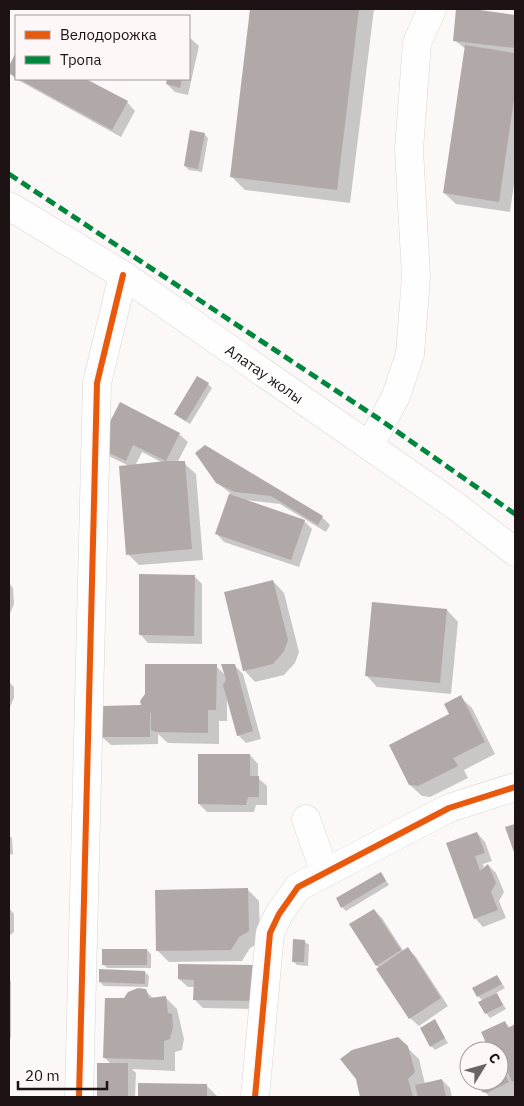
<svg xmlns="http://www.w3.org/2000/svg" width="524" height="1106" font-family="'IBM Plex Sans',sans-serif">
<style>
.shadow{fill:#0003;fill-rule:evenodd}
.building{fill:#b0a9a8}
.lines{fill:none;stroke-linecap:round;stroke-linejoin:round}
.minor-casing{stroke:#dbd4d4;stroke-width:29}
.major-casing{stroke:#dbd4d4;stroke-width:29}
.minor{stroke:#fffefe;stroke-width:28}
.major{stroke:#fffefe;stroke-width:28}
.quiet{stroke:#00873e;stroke-width:5;stroke-dasharray:10 5;stroke-linecap:butt}
.cycleway-casing{stroke:#fdf7f7;stroke-width:9}
.cycleway{stroke:#e8590c;stroke-width:6}
.labels{text-anchor:middle;dominant-baseline:central;stroke-width:4;stroke-linejoin:round;paint-order:stroke}
.street-label{font-size:15px;fill:#1e1314;stroke:#fdf7f7}
</style>
<rect width="100%" height="100%" fill="#fcf8f8"/>
<path class="shadow" d="M251,9H374L350,203L245,190L231,176Z
M457,9H478L480,13L515,17V177L510,212L456,204L444,193L466,49L454,40Z
M189,37L199,46L188,95L175,92L167,84L168,79H189Z
M16,55V79H84L127,102L135,111L121,137L16,79L9,73V69Z
M204,134L208,138L202,172L189,170L185,166Z
M208,384L212,388L190,424L180,418L176,414Z
M179,434L188,442L177,463H184L196,474L203,560L139,565L128,554L131,467L107,455L99,446ZM142,452L165,464L135,466Z
M196,453L322,517L330,525L326,532L280,504L246,500L304,521L312,529L299,567L224,542L216,533L230,493L216,482Z
M194,576L202,584V644L148,643L140,634Z
M273,581L284,593L299,652L295,663L284,675L255,682L244,670Z
M9,583L13,588L14,604L9,616Z
M447,610L458,622L451,694L377,687L366,675Z
M216,666L226,676L235,666L243,674L261,739L246,743L238,735L227,699V721H219V744L168,743L158,734V744L111,745L102,737L143,706Z
M9,682L14,687V698L9,709Z
M460,697L472,708L495,754L464,770L468,778L430,797L422,796L410,785Z
M250,755L258,764V778L267,786V805H256L254,812H207L199,804Z
M477,833L485,842L492,861L483,864L484,869L488,865L496,873L504,892L499,901L506,918L483,927L475,918L448,844Z
M9,835L12,838L13,854L9,855Z
M381,873L389,885L346,911L342,907Z
M248,890L259,901L260,942L250,948L242,961L169,962L158,951Z
M9,908L14,914V932L9,936Z
M374,910L382,918L404,952L408,949L416,957L448,1006L419,1026L410,1018L351,924Z
M304,941L309,945L308,966L297,965L293,961Z
M147,950L151,954V968H107L103,964Z
M254,966L263,1009L203,1008L195,1000V987H188L179,979Z
M145,972L149,976L148,987L104,986L100,982Z
M497,976L505,988L496,993L506,1009L490,1018L486,1013L483,1001L478,996Z
M9,979L11,981V1038H9Z
M145,990L154,999L166,998L177,1009L184,1039L182,1050L175,1052V1071L132,1069L136,1073L135,1097H98L99,1064H111L104,1057L125,1000Z
M434,1021L448,1043L435,1050L431,1046Z
M505,1022L510,1028L515,1026V1096L489,1097L478,1081H499V1051H473L488,1044Z
M398,1039L419,1059L425,1084L442,1080L450,1088L452,1097H361L357,1079Z
M140,1084L206,1085L218,1097H140Z"/>
<path class="building" d="M250,9H359L337,190L230,177Z
M456,9H473L515,15V48L453,41Z
M465,45L515,53V92L499,202L443,193Z
M16,52V77L9,73V66Z
M19,79H86L128,101L112,130Z
M167,79H182L180,88L166,84Z
M190,130L205,133L198,169L184,166Z
M197,376L209,383L186,421L174,414Z
M120,402L180,433L166,461L133,445L126,461L97,447Z
M205,445L323,516L318,525L271,496L235,492L216,483L195,453Z
M166,461H185L192,549L126,555L119,466Z
M229,494L305,520L291,560L215,534Z
M139,574L195,575L194,636L139,635Z
M273,580L288,640L284,651L273,664L243,671L224,592Z
M372,602L447,609L440,683L365,676Z
M145,664H217L216,710H208V733L156,732L151,730V713H150V737H101V706L141,705L140,701L145,694Z
M221,664H235L253,731L237,736L223,685L226,680Z
M461,695L485,742L453,758L458,766L418,786L409,785L389,745L449,714L444,704Z
M198,754H250V776H259V797H248L246,805L198,804Z
M515,824V855L505,827Z
M477,832L485,853L475,856L480,871L488,864L496,883L491,892L498,910L474,919L446,843Z
M381,872L386,881L341,908L336,898Z
M248,888L249,931L239,937L231,950L156,951L155,890Z
M374,909L401,950L376,966L349,924Z
M293,939L305,940L304,962H292Z
M408,947L441,998L409,1019L376,969Z
M102,949H147V965H102Z
M178,964L255,965V1001L193,1000L194,980L178,979Z
M99,969L145,971V984L99,982Z
M497,975L502,984L477,997L472,988Z
M138,988L146,989L149,998L166,996L168,1013L172,1014L173,1027L170,1039L164,1041V1060L103,1058L105,998H124L128,992Z
M497,993L503,1005L485,1014L478,1002Z
M435,1019L445,1038L430,1047L420,1028Z
M505,1021L508,1028L515,1024V1080L512,1082L506,1068L503,1070L509,1082L487,1093L482,1092L477,1081H499V1051H470L486,1043L481,1032Z
M398,1037L408,1046L415,1072L408,1079L413,1097H360L356,1079L340,1059L352,1050Z
M469,1051V1064L464,1054Z
M97,1063H128V1097H97Z
M442,1079L446,1097H418L415,1085Z
M138,1083L207,1084V1097H138Z"/>
<g class="lines">
<defs>
<path id="minor" d="M370,445L396,396L410,354L416,277L409,149L417,43L432,9
M306,819L325,873
M79,1097L97,383L123,275
M255,1097L270,933L279,914L298,887L449,808L515,787"/>
<g id="major">
<path id="s1" d="M9,206L123,275L457,507L515,552"/>
</g>
</defs>
<use href="#minor" class="minor-casing"/>
<use href="#major" class="major-casing"/>
<use href="#minor" class="minor"/>
<use href="#major" class="major"/>
<path class="quiet" d="M9,174L382,421L515,514"/>
<defs>
<path id="cycleway" d="M79,1097L97,383L123,275
M255,1097L270,933L279,914L298,887L449,808L515,787"/>
</defs>
<use href="#cycleway" class="cycleway-casing"/>
<use href="#cycleway" class="cycleway"/>
</g>
<g class="labels">
<g class="street-label">
<text stroke="none"><textPath href="#s1" startOffset="306">Алатау жолы</textPath></text>
</g>
</g>
<rect width="524" height="1106" fill="none" stroke="#1e1314" stroke-width="20"/>
<rect x="15" y="15" width="175" height="65" fill="#fdf7f7" stroke="#a49c9c"/>
<rect x="25" y="31" width="25" height="8" fill="#e8590c" stroke="#a49c9c"/>
<text x="60" y="40" font-size="15" fill="#1e1314">Велодорожка</text>
<rect x="25" y="56" width="25" height="8" fill="#00873e" stroke="#a49c9c"/>
<text x="60" y="65" font-size="15" fill="#1e1314">Тропа</text>
<g transform="translate(484 1066) rotate(53)"><circle r="24" fill="#fdf7f7" stroke="#a49c9c"/>
<path d="M0-4L9 19L0 12L-9 19Z" fill="#6c6364"/>
<text y="-8" font-size="14" font-weight="bold" text-anchor="middle" fill="#1e1314">С</text>
</g>
<path d="M18 1081v8h89v-8" fill="none" stroke="#1e1314" stroke-width="2.5"/>
<text x="25" y="1081" font-size="15" fill="#1e1314" stroke="#fdf7f7" stroke-width="4" paint-order="stroke">20 m</text>
</svg>
